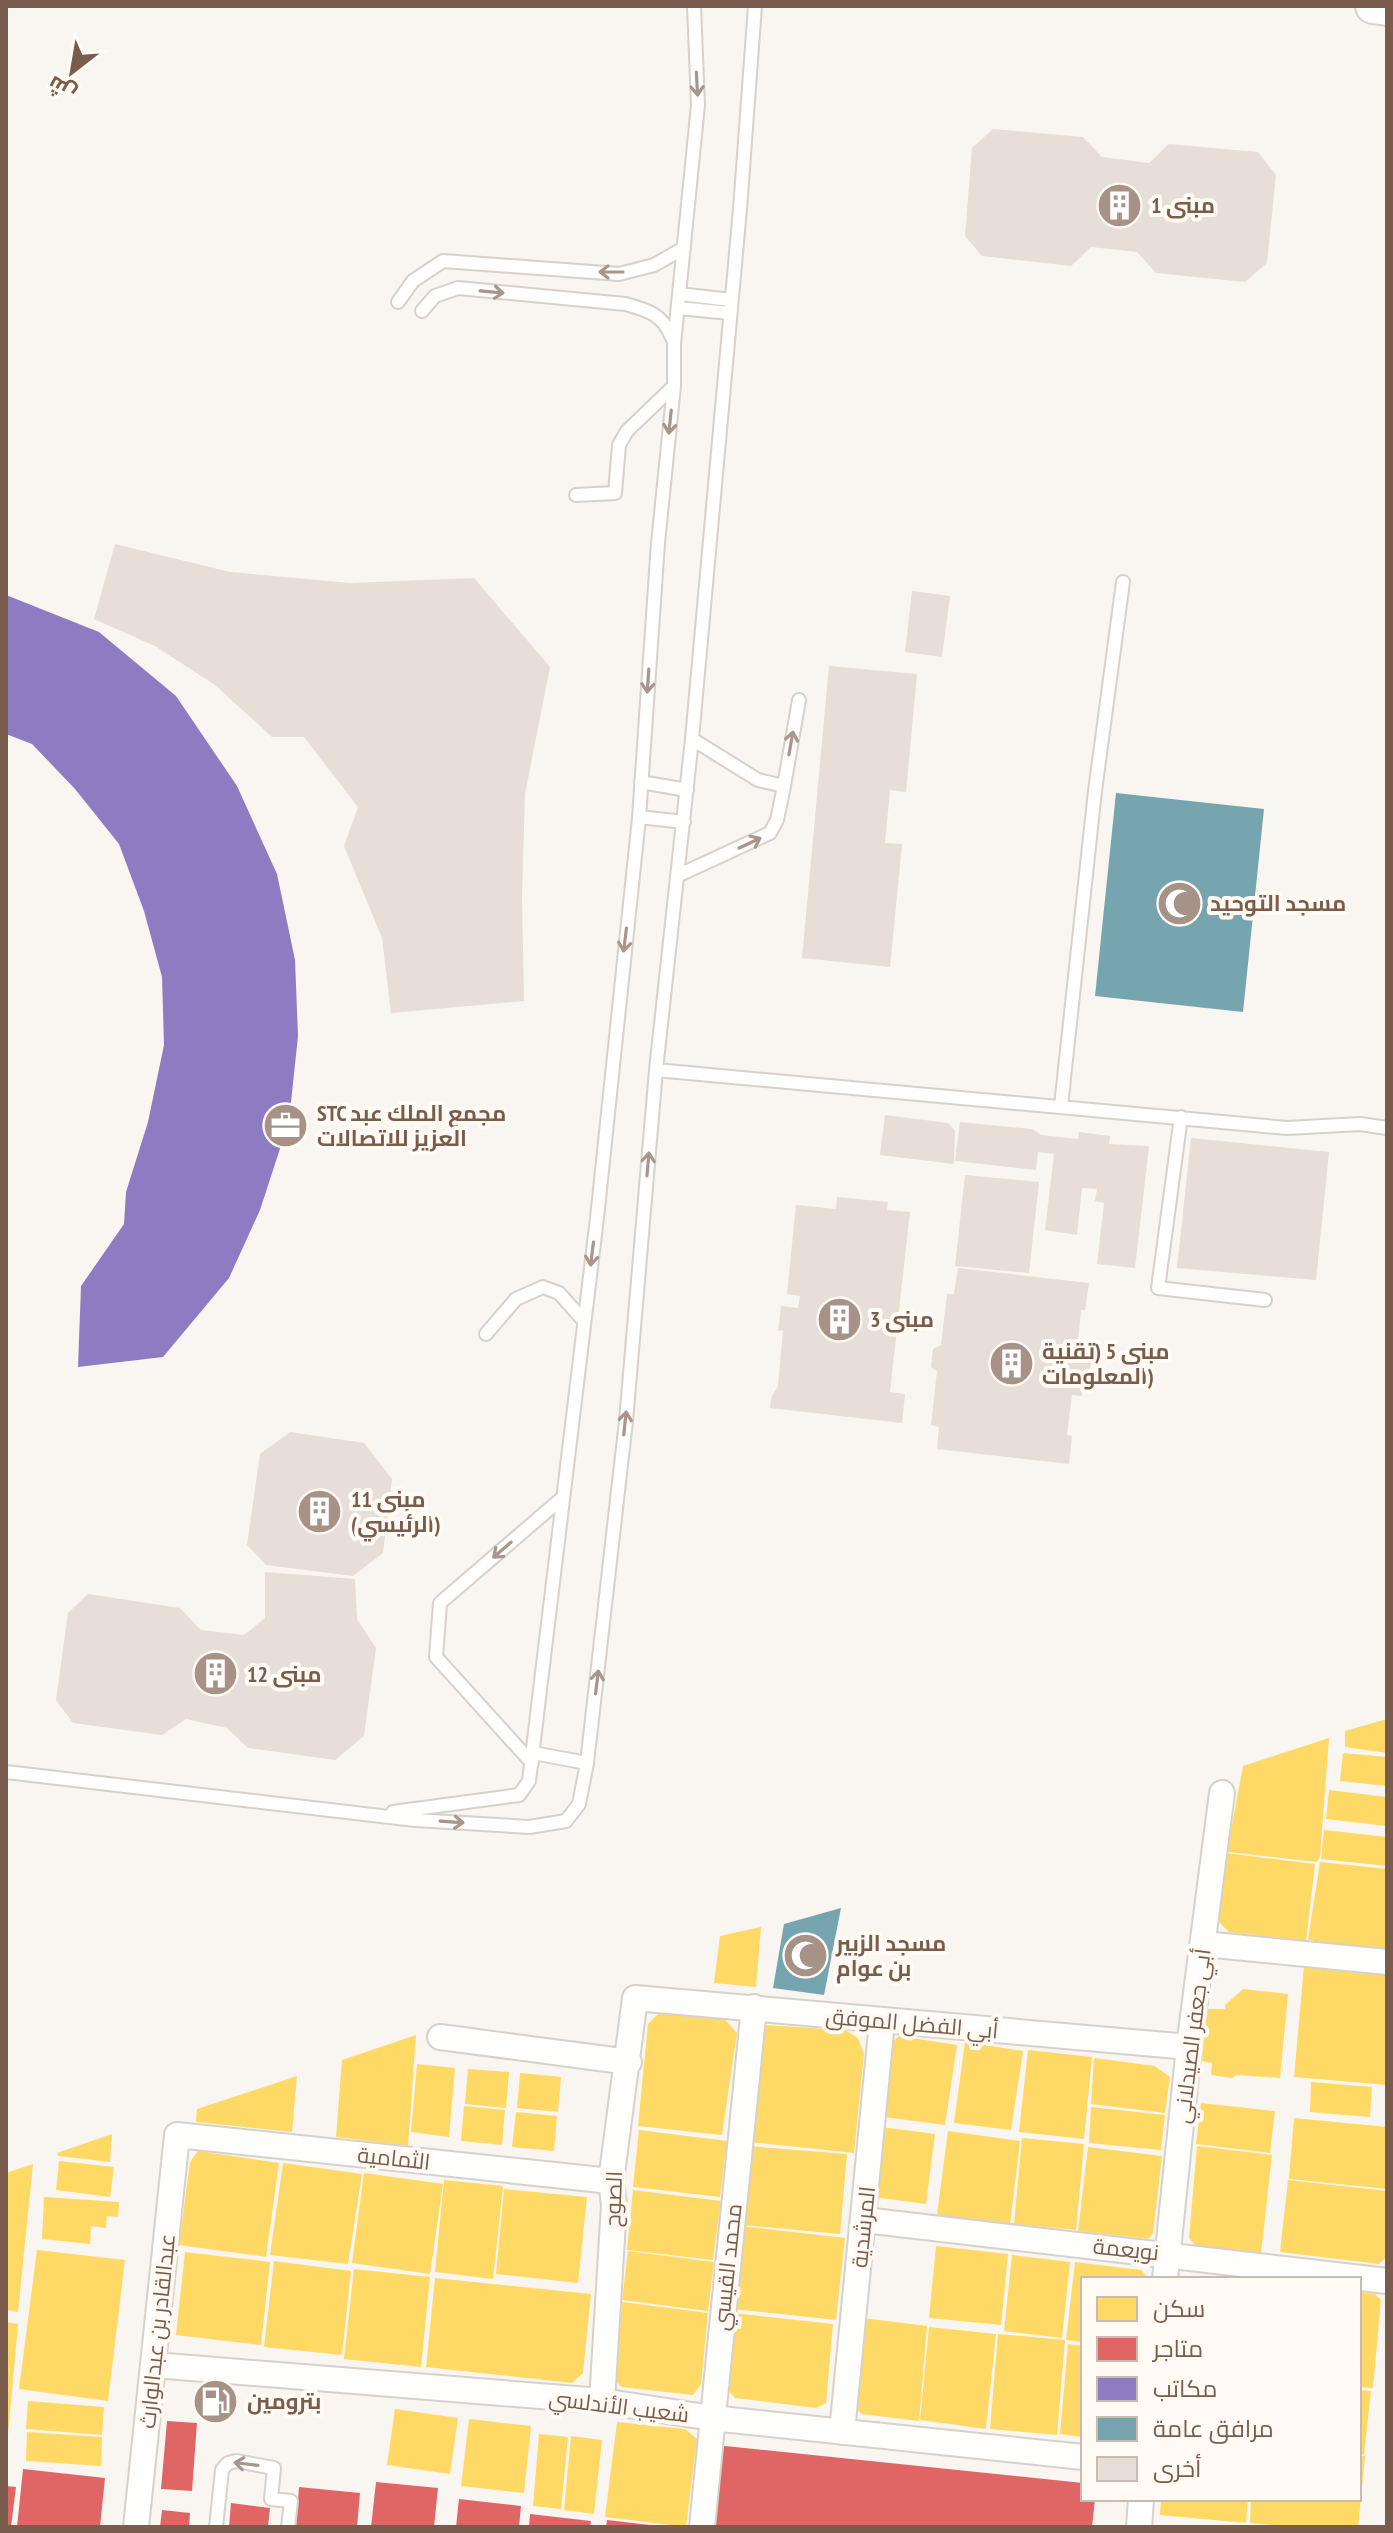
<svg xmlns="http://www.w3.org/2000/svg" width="1393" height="2533" font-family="'PT Sans Narrow',Cairo,sans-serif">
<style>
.homes{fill:#ffd966}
.shops{fill:#e06666}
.offices{fill:#8e7cc3}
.public{fill:#76a5af}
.building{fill:#e6ded7}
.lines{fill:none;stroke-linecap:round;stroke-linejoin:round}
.lane-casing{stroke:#d7d1cb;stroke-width:16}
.street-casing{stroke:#d7d1cb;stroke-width:28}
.secondary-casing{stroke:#d9d2cb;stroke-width:38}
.lane{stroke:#fefefd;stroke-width:12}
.street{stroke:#fefefd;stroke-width:24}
.secondary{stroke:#fefefd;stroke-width:34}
.oneway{stroke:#a8958b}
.labels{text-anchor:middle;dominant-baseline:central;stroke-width:8;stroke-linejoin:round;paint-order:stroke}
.poi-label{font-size:22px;font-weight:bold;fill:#7a5c4d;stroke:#fffaf3;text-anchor:start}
.street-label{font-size:22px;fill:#7a5c4d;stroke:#fffaf3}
</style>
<rect width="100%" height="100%" fill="#f9f5f0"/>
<path class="homes" d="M1387,1719V1753L1345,1747V1731Z
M1329,1738L1320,1857L1317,1862L1227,1852L1243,1766Z
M1343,1753L1387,1757V1786L1340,1781Z
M1329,1790L1387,1797V1826L1326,1819Z
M1324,1830L1387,1837V1866L1321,1859Z
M1225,1853L1315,1864L1306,1941L1229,1932L1217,1920Z
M1320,1862L1387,1869V1951L1308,1940Z
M761,1927L756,1987L714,1983L720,1936Z
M1304,1966L1387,1973V2085L1294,2077Z
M1243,1989L1288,1994L1280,2078L1236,2075L1232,2078L1211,2075L1212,2063L1202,2061L1207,2009H1225V2005Z
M659,2013L723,2017L737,2033L722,2135L638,2126L648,2024Z
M763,2025L845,2030L858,2038L864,2054L854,2153L750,2142Z
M416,2035L408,2146L336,2137L342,2060Z
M899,2036L957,2045L945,2125L884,2117L891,2043Z
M965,2042L1023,2051L1011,2130L954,2123Z
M1028,2050L1092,2057L1084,2139L1019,2132Z
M1094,2058L1155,2066L1170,2077L1165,2113L1091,2104Z
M417,2064L455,2068L449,2137L411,2132Z
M468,2069L509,2072L506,2108L465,2104Z
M520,2073L561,2077L558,2112L517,2108Z
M297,2076L292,2132L196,2122L197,2109Z
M1311,2082L1372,2087L1370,2117L1310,2112Z
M1201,2103L1275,2111L1270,2153L1196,2144Z
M464,2106L505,2110L502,2145L461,2141Z
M1091,2107L1165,2115L1161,2150L1089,2143Z
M516,2112L557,2116L554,2151L512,2147Z
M1294,2118L1387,2127V2189L1289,2179Z
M881,2127L935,2134L926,2204L873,2197Z
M639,2130L727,2141L720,2197L633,2187Z
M948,2131L1020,2141L1010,2225L937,2215Z
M112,2134L110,2162L58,2156L57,2153Z
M1022,2138L1084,2144L1076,2230L1014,2224Z
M748,2146L847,2154L840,2234L742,2225Z
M1197,2146L1272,2155L1261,2254L1195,2245L1189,2238Z
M1088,2147L1162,2156L1153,2234L1148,2239L1078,2231Z
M198,2151L279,2163L266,2257L179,2245L190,2162Z
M59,2161L114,2167L110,2197L56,2190Z
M283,2163L362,2174L348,2264L270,2255Z
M33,2164L18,2312L6,2310V2173Z
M364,2173L443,2184L430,2274L352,2263Z
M444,2180L503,2186L493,2279L435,2272Z
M1288,2180L1387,2191L1386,2257L1379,2264L1280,2252Z
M504,2189L587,2197L578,2283L496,2274Z
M633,2190L721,2201L713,2260L627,2250Z
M44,2197L119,2202L118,2217L107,2216L106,2228L91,2226L90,2244L42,2239Z
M741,2226L845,2238L836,2320L733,2309Z
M936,2246L1008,2254L1001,2325L929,2318Z
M37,2250L125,2260L108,2401L19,2389Z
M628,2251L714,2262L708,2311L622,2300Z
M185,2252L270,2262L261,2345L176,2335Z
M1012,2255L1070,2262L1062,2338L1004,2331Z
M274,2261L351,2271L342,2355L264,2347Z
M1075,2262L1141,2270L1149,2279H1083V2342L1066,2340Z
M354,2269L430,2277L421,2367L344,2359Z
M435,2278L591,2294L583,2373L572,2383L426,2367Z
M1359,2292L1375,2294L1381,2300L1373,2388L1359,2387Z
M622,2302L708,2313L701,2384L693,2395L621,2387L614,2379Z
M733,2313L833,2324L826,2403L816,2408L735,2398L727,2389Z
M862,2318L927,2326L919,2421L861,2414L854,2404Z
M6,2322L18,2324L8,2435H6Z
M929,2327L996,2334L986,2429L920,2420Z
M998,2334L1065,2340L1057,2435L990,2429Z
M1068,2344L1083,2346V2437L1060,2434Z
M1359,2390L1371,2391L1364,2455L1359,2454Z
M28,2401L104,2407L102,2435L26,2429Z
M395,2409L458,2418L450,2474L387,2465Z
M469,2419L531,2426L524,2493L461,2486Z
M617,2422L685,2429L697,2439L686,2527L605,2517Z
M27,2432L102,2437L101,2466L26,2461Z
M539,2434L568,2437L561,2509L533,2506Z
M571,2436L602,2440L594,2514L564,2510Z
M1359,2456H1365L1361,2498H1359Z
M1161,2499H1248L1246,2523L1160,2515Z
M1251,2499H1361L1358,2527H1294L1250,2523Z"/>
<path class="shops" d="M167,2421L197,2423L192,2491L161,2489Z
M715,2445L1083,2483V2499H1095L1092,2527H707Z
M23,2469L105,2478L100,2527H17Z
M376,2482L438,2488L434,2527H371Z
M6,2486L16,2487L11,2527H6Z
M299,2487L360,2493L357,2527H296Z
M459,2499L521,2506L519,2527H456Z
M231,2503L270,2508L268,2527H229Z
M162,2510L190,2513L189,2527H160Z
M530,2514L591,2521L590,2527H529Z
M607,2520L650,2525V2527H606Z"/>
<path class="offices" d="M6,595L99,632L176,696L237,786L277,874L295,960L298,1036L289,1121L260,1210L229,1278L163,1357L78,1367L81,1286L124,1224L126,1192L148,1122L164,1045L162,977L144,911L119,844L75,789L32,744L6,734Z"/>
<path class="public" d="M1116,793L1264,809L1243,1012L1095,996Z
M841,1908L824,1995L773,1988L784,1924Z"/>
<path class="building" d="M993,129L1083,137L1102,157L1149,163L1169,144L1258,152L1276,175L1267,263L1245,282L1156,273L1137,252L1091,247L1071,266L982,256L965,236L972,148Z
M115,544L230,572L351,583L474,578L550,667L525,794L522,898L524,1001L391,1013L382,938L344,846L358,807L304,737H272L215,685L155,646L94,619Z
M912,591L950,596L942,657L905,652Z
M829,666L917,674L906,792L890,790L885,843L902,844L890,967L802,958Z
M885,1115L948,1123L955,1130L954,1164L880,1155Z
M960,1122L1032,1129L1041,1135L1078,1139L1079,1132L1110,1136L1109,1144L1149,1146L1135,1268L1097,1264L1104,1203L1095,1201L1097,1189L1082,1188L1077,1235L1045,1230L1054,1154L1038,1152L1036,1170L955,1161Z
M1191,1138L1329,1152L1316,1280L1177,1268Z
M965,1175L1039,1182L1029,1273L955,1266Z
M837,1197L888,1202L887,1210L910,1212L890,1392L905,1394L902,1423L770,1408L771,1398L778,1386L783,1330L778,1331L781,1306L798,1308L800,1296L787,1294L796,1205L836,1209Z
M958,1268L1089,1283L1085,1310H1081L1077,1351H1087L1085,1360L1091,1361L1088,1387H1082V1396L1072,1395L1067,1435L1072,1436L1069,1464L937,1449L939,1427L931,1425L937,1371L931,1367L933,1349L941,1345L947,1294H954Z
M290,1432L364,1443L392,1479L383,1553L353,1576L266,1565L247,1545L260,1454Z
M265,1572L355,1579L357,1619L376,1648L364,1736L335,1760L248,1748L227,1728L186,1719L162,1735L73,1723L56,1700L68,1613L88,1594L180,1608L201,1630L244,1635L265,1618Z"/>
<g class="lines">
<defs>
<path id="lane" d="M679,294L731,300
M398,302L413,281L443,261L619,274L654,265L684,248
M678,308L730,313
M422,311L435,296L458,288L625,304C647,310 663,314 672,338
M576,495L615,493L619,445L627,431L674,386
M641,782L687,790
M784,786L799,700
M639,817L684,822
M679,875L770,833L777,820L784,786L758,780L692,739
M656,1070L1287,1128L1360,1124L1387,1128
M1061,1106L1095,791L1123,582
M1181,1117L1158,1288L1265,1300
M486,1334L516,1299L543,1287L559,1293L584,1321
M533,1753L587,1763
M532,1763L436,1657L440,1603L561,1499
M6,1772L415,1820L529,1827L566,1821L579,1804L587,1763L626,1421L656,1070L692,739L740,209L755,6
M393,1812L519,1795L529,1781L597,1218L639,818L658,543L674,386V344L698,105L694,6
M216,2527L222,2470L228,2463L236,2461L274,2468L271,2499L291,2501L288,2527"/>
<path id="street" d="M1204,1944L1387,1962
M440,2037L629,2062
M864,2220L1387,2281
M1165,2279L1189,2047L1222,1793
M154,2365L602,2401L712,2418L1083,2457
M602,2401L614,2205L611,2181L635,1998L1189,2047
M842,2432L882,2022
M136,2527L177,2135L611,2181
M702,2527L754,2007
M1139,2527L1141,2499"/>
<path id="secondary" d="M1373,6L1387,8"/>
</defs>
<use href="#lane" class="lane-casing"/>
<use href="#street" class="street-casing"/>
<use href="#secondary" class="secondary-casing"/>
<use href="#lane" class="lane"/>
<use href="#street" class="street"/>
<use href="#secondary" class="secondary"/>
</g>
<defs><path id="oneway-shaft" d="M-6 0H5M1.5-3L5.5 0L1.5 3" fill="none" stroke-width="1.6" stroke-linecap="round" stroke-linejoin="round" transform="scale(2)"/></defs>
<g class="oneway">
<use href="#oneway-shaft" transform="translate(697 84) rotate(87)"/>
<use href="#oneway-shaft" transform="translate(611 272) rotate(-180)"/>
<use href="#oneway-shaft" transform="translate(492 292) rotate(5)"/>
<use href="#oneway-shaft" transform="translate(670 422) rotate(96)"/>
<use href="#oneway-shaft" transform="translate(648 681) rotate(94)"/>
<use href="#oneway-shaft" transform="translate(791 743) rotate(-80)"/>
<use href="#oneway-shaft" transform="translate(750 843) rotate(-25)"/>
<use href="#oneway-shaft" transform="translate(625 940) rotate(97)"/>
<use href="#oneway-shaft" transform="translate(648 1164) rotate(-85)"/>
<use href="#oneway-shaft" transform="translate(592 1254) rotate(97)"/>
<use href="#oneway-shaft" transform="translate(625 1423) rotate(-84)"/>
<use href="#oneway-shaft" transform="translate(502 1550) rotate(139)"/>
<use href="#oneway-shaft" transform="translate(597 1682) rotate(-83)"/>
<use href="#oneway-shaft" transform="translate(452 1822) rotate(4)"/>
<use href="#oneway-shaft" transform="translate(246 2464) rotate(-173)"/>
</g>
<defs>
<symbol id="building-disc" viewBox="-11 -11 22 22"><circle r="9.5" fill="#a69286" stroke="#fffaf3"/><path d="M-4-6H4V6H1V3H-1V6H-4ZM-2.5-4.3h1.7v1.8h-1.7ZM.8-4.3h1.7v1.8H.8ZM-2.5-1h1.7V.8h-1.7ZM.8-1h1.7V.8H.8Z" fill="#fff"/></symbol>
<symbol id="mosque-disc" viewBox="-11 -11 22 22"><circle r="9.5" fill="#a69286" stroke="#fffaf3"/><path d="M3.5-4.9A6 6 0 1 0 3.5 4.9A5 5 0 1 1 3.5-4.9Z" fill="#fff"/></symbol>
<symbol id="office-disc" viewBox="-11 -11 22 22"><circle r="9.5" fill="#a69286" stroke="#fffaf3"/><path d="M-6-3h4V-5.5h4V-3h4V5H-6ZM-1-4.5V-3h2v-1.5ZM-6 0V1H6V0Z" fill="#fff"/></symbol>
<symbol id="fuel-disc" viewBox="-11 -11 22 22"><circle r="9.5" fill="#a69286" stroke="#fffaf3"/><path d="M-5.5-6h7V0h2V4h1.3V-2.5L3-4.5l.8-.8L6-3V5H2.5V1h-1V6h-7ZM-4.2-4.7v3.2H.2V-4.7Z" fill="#fff"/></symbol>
</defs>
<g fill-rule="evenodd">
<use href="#building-disc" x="1094" y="180" width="51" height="51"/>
<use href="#mosque-disc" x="1154" y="878" width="51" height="51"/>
<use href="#office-disc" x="260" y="1100" width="51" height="51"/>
<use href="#building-disc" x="814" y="1294" width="51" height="51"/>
<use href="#building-disc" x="986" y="1338" width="51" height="51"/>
<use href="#building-disc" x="294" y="1486" width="51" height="51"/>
<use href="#building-disc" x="190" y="1648" width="51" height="51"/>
<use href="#mosque-disc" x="780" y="1930" width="51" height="51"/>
<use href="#fuel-disc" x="190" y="2376" width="51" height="51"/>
</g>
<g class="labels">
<g class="poi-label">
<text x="1151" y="205">مبنى 1</text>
<text x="1210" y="903">مسجد التوحيد</text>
<text x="317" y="1113">STC مجمع الملك عبد<tspan x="317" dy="25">العزيز للاتصالات</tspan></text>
<text x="870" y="1319">مبنى 3</text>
<text x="1042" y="1351">مبنى 5 (تقنية<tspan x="1042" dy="25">المعلومات)</tspan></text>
<text x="351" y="1499">مبنى 11<tspan x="351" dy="25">(الرئيسي)</tspan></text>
<text x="247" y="1674">مبنى 12</text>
<text x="836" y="1943">مسجد الزبير<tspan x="836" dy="25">بن عوام</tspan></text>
<text x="247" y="2401">بترومين</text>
</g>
<g class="street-label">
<text transform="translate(912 2023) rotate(5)">أبي الفضل الموفق</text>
<text transform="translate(1192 2036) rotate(-83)">أبي جعفر الصيدلاني</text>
<text transform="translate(394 2158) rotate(6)">الثمامية</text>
<text transform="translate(613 2199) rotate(-88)">الصوح</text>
<text transform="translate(863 2227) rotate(-84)">المرشدية</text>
<text transform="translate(1126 2249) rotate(6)">نويعمة</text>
<text transform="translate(727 2267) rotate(-84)">محمد القيسي</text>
<text transform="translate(157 2331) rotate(-84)">عبدالقادر بن عبدالوارث</text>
<text transform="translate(619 2406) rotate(7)">شعيب الأندلسي</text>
</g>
</g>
<rect width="1393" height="2533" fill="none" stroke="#7a5c4d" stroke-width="16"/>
<rect x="1081" y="2277" width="280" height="224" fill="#fffaf3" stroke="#cabbb1" stroke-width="2"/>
<rect x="1097" y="2297" width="40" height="24" fill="#ffd966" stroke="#cabbb1" stroke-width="2"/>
<text x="1153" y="2317" font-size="24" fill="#7a5c4d">سكن</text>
<rect x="1097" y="2337" width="40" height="24" fill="#e06666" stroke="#cabbb1" stroke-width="2"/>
<text x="1153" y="2357" font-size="24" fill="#7a5c4d">متاجر</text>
<rect x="1097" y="2377" width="40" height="24" fill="#8e7cc3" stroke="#cabbb1" stroke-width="2"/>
<text x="1153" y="2397" font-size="24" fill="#7a5c4d">مكاتب</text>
<rect x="1097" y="2417" width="40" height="24" fill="#76a5af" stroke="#cabbb1" stroke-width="2"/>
<text x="1153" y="2437" font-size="24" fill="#7a5c4d">مرافق عامة</text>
<rect x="1097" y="2457" width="40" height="24" fill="#e6ded7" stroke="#cabbb1" stroke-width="2"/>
<text x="1153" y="2477" font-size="24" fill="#7a5c4d">أخرى</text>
<g transform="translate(72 72) rotate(211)" stroke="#fffaf3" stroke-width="6" paint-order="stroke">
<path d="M0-6L14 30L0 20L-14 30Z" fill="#7a5c4d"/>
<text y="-12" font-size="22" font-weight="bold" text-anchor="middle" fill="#7a5c4d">ش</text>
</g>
</svg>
